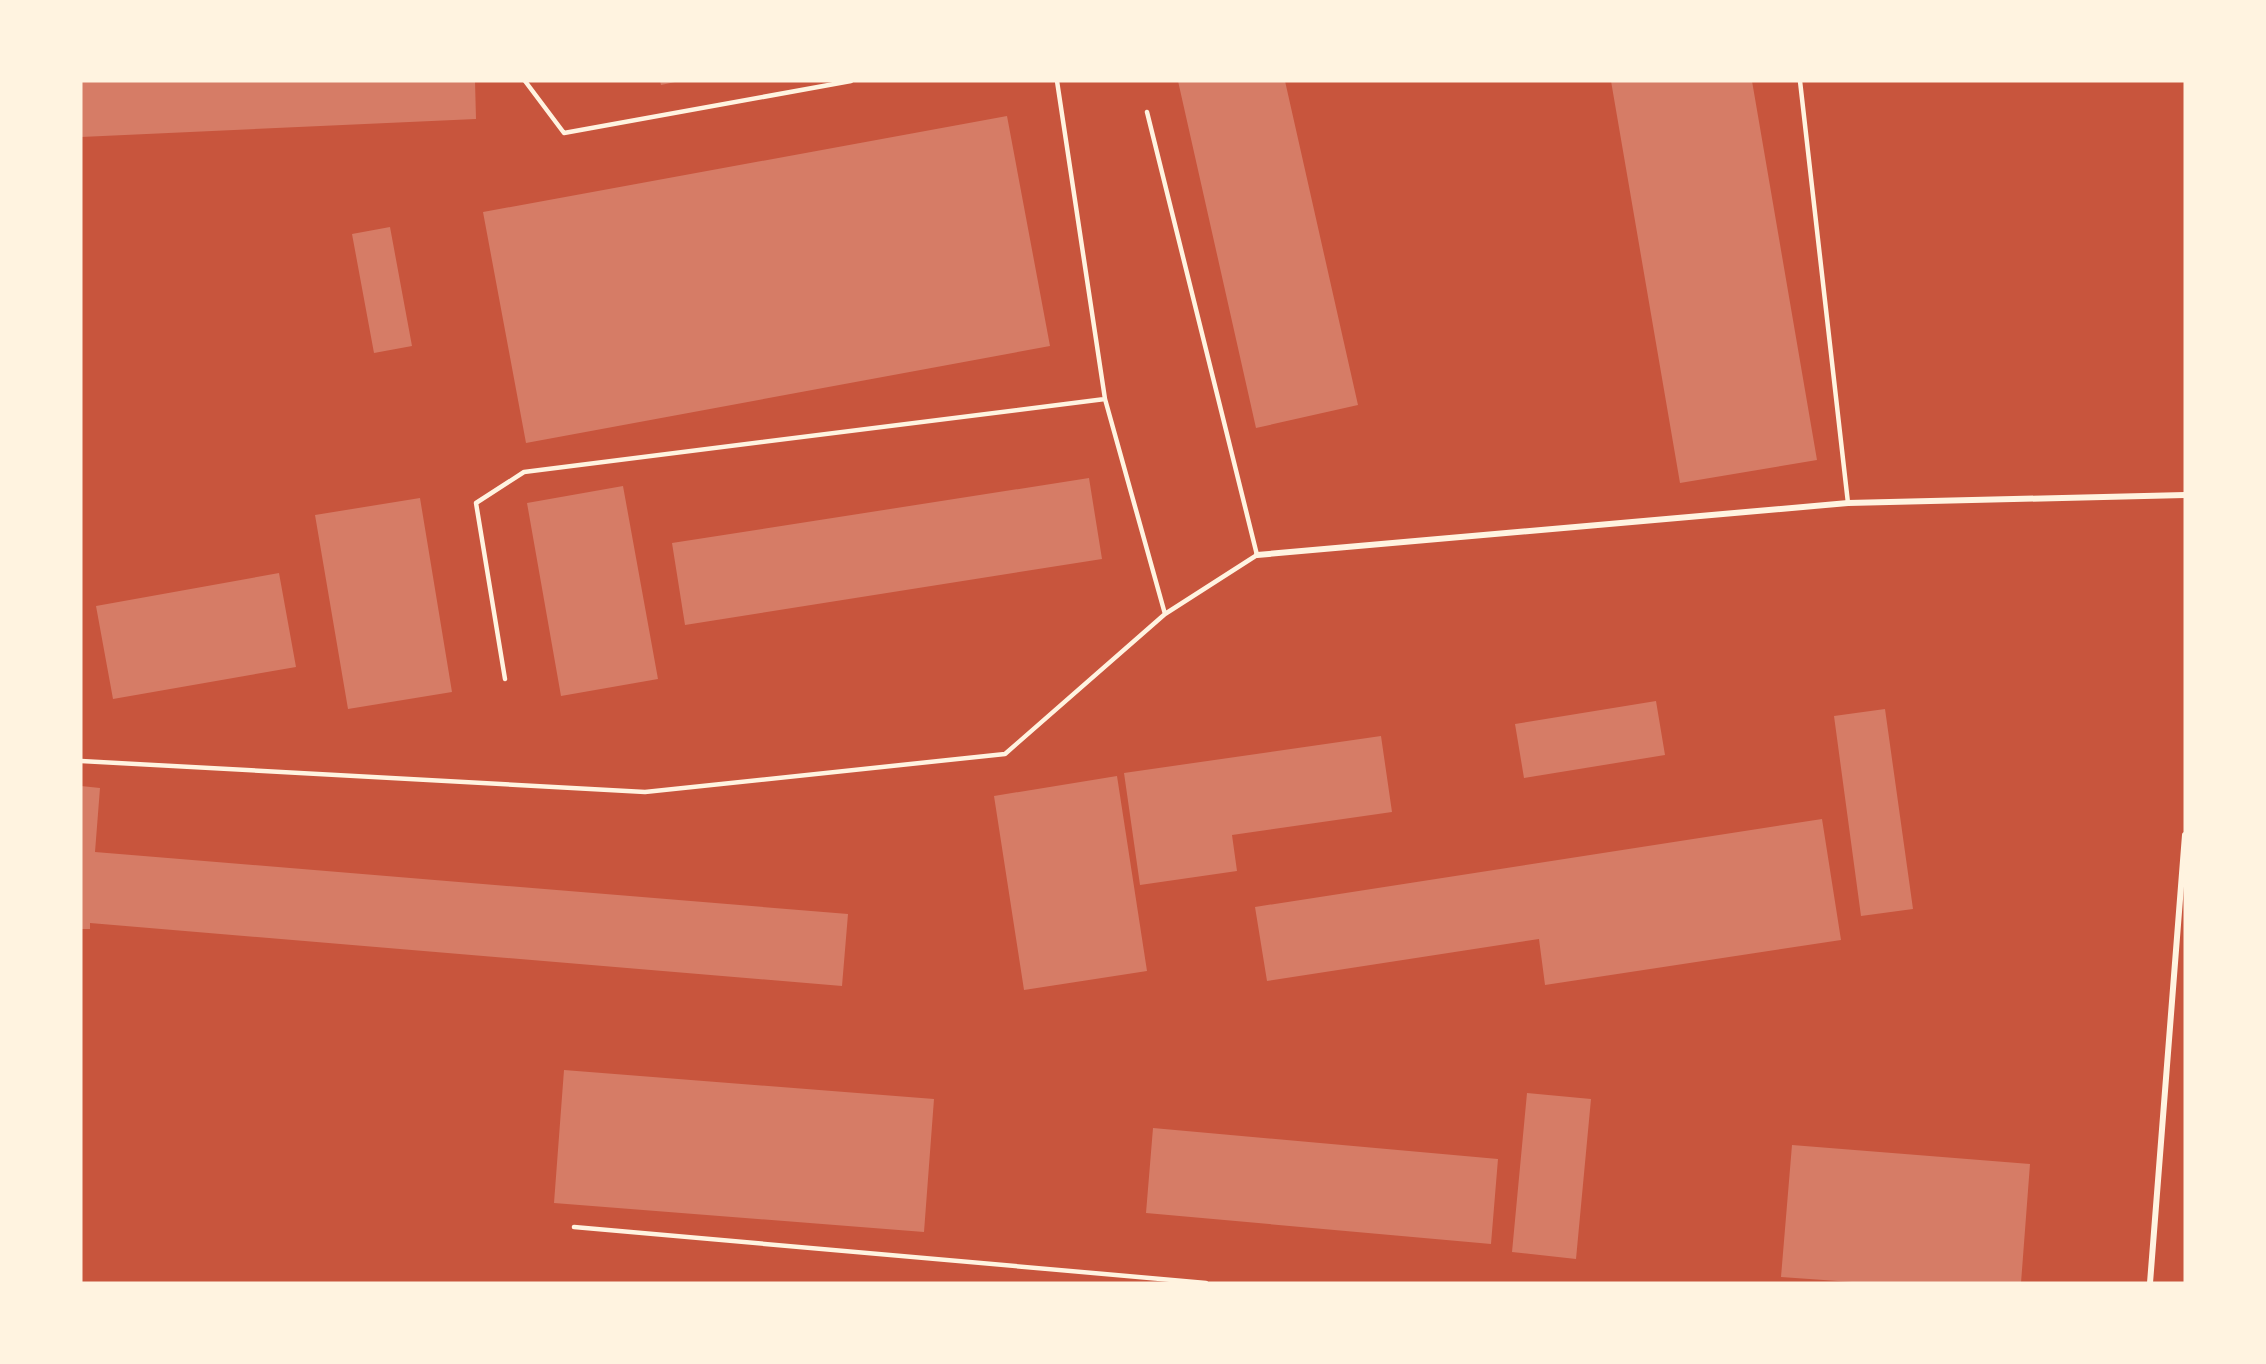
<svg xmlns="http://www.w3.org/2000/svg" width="2266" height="1364" font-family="Raleway,sans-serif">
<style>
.building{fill:#d67c66}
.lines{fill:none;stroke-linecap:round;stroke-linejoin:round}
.service{stroke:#fff3e0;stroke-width:4.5}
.minor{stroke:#fff3e0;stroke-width:6}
</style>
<rect width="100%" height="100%" fill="#c8553d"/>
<path class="building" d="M81,81H475L476,119L81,137Z
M660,81H675V82L661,85Z
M1178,81H1285L1358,405L1256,428Z
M1611,81H1752L1817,460L1680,483Z
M1007,116L1050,346L526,443L483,212Z
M390,227L412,346L374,353L352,234Z
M1089,478L1102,559L685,625L672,543Z
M623,486L658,679L561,696L527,503Z
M420,498L452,692L348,709L315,515Z
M279,573L296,667L113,699L96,606Z
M1656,701L1665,755L1524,778L1515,724Z
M1885,709L1913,909L1861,916L1834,716Z
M1381,736L1392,812L1232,835L1237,871L1140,885L1124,773Z
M1117,776L1147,971L1024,990L994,796Z
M81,786L100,788L95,852L848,914L842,986L90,923V929H81Z
M1822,819L1841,940L1545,985L1539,939L1267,981L1255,907Z
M564,1070L934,1099L924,1232L554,1203Z
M1527,1093L1591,1099L1576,1259L1512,1252Z
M1153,1128L1498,1159L1491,1244L1146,1213Z
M1792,1145L2030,1164L2021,1283H1866L1781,1277Z"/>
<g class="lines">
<path class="service" d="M525,81L564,133L851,81
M1057,81L1105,399L1165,614
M1800,81L1848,503
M505,679L476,503L524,472L1105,399
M81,761L645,792L1005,754L1165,614L1257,555L1147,112
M574,1227L1206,1283"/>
<path class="minor" d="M1257,555L1848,503L2185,495
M2150,1283L2185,835"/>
</g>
<rect width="2266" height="1364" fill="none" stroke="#fff3e0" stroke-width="165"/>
</svg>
